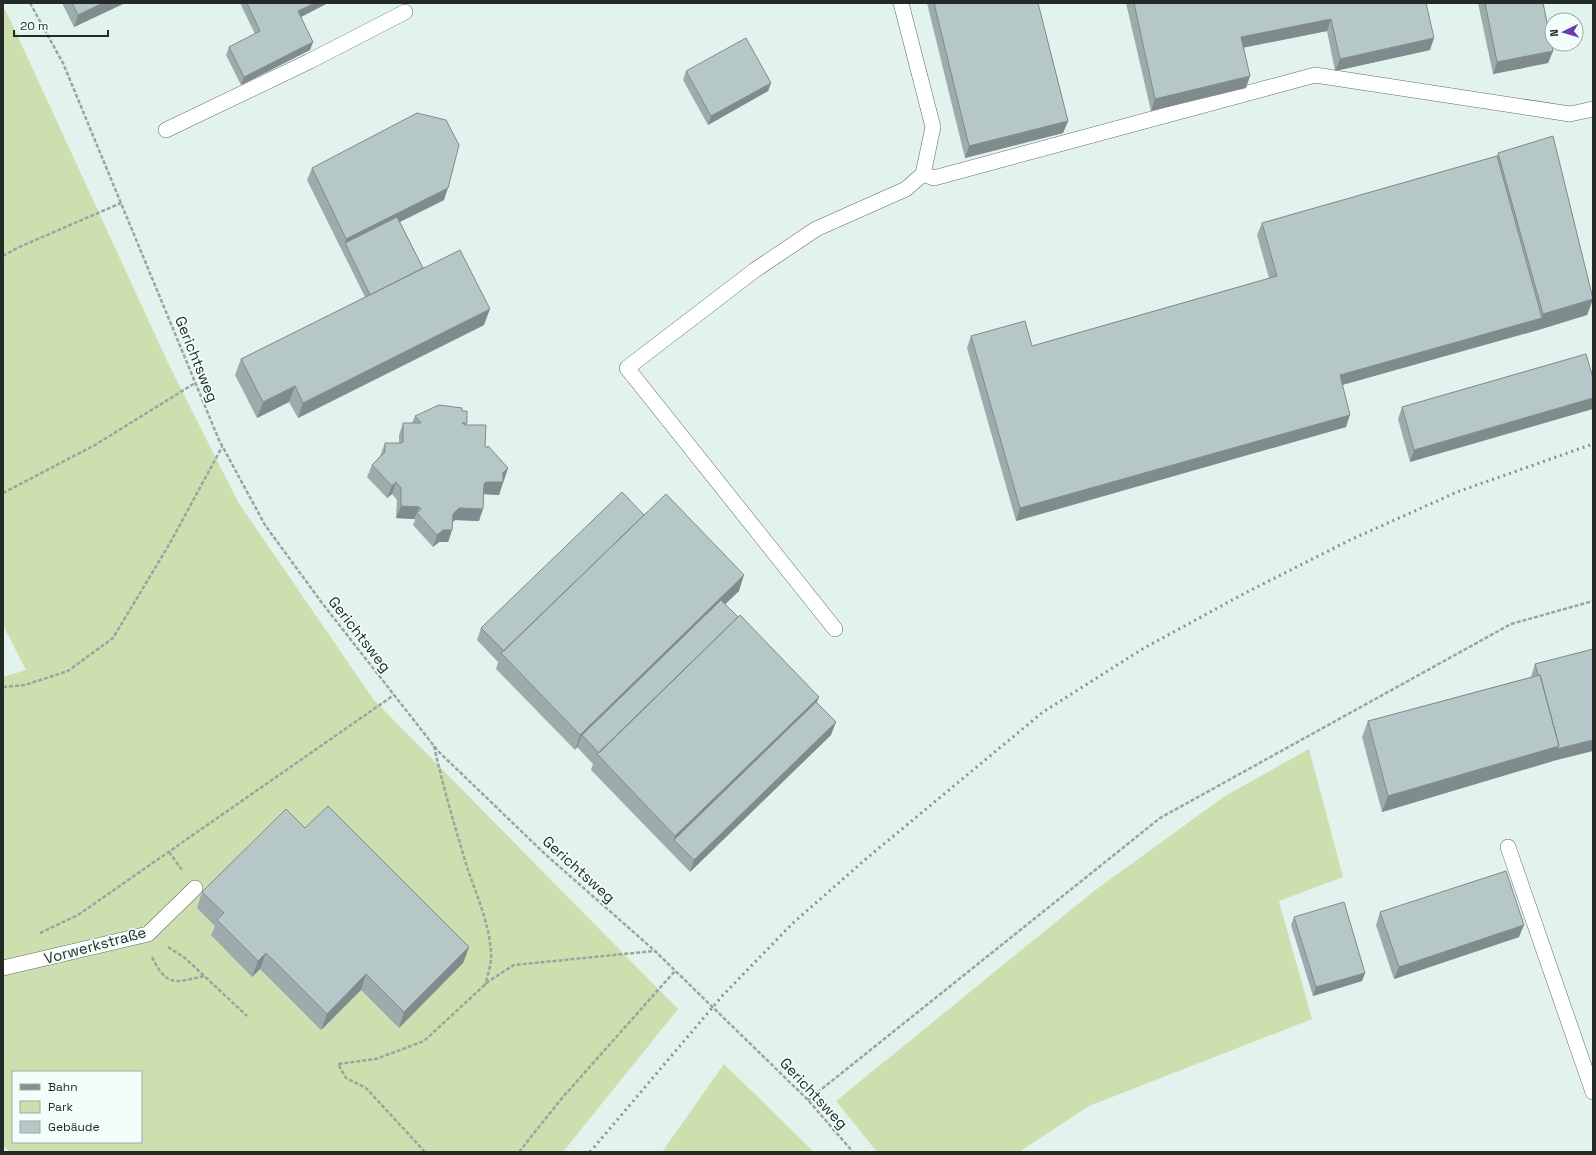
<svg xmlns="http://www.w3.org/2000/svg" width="1596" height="1155" font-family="'Space Grotesk',sans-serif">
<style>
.green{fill:#cedfaf;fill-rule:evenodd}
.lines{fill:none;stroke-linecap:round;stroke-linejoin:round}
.service-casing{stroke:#606e69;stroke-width:16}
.path{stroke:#99a5a0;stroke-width:2.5;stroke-dasharray:4 2;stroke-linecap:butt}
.service{stroke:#fff;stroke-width:15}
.rail{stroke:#87928e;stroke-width:3;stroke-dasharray:2 4;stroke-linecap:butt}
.wall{fill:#9dabac}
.shaded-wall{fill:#7f8b8c}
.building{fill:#b6c7c8;stroke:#7f8b8c}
.labels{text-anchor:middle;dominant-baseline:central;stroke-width:3.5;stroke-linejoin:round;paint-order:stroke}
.street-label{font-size:15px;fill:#242a28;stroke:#f1fefa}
</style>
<rect width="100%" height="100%" fill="#e2f2ec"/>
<path class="green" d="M3,7L7,13L169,365L238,502L373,699L678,1009L563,1152H10L3,1146V677L26,670L3,625ZM13,1072H141V1142H13Z
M1309,749L1343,877L1279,901L1312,1019L1089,1106L1019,1152H877L836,1101L1094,891L1225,796Z
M724,1064L814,1152H662Z"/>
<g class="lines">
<defs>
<path id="service" d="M166,130L310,61L405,12
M923,174L934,178L1315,75L1570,114L1593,109
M835,629L627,368L755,270L816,229L906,189L923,174L933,127L901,3
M1508,847L1593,1092
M3,968L148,934L195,888"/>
</defs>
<use href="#service" class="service-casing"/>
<path class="path" d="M30,3L63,63L219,440L265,525L322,603L438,751L545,854L655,951L808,1100L853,1152
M3,256L17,248L121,203
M3,493L95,445L195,383
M3,687L25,685L68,671L113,638L170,543L222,447
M434,746C443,787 455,827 467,867C476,894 489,922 491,952C492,963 488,974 485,985
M169,852L182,870
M40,933L78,915L394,695
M168,947L185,958L247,1016
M152,957C167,987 174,983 204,976
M808,1100L1160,818L1511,624L1593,601
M425,1152L366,1088L346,1078L338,1064L376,1059L424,1041L489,981L514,965L654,951
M519,1152L562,1098L675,971"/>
<use href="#service" class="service"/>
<path class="rail" d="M590,1152L723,995L793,923L867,858L1043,712L1144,648L1247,592L1350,540L1457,492L1593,444"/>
</g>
<path class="wall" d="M62,3H125L74,27Z
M240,3H328L301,17L313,42L310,50L241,85L226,55L229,47L255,34Z
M927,3H1038L1068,121L1063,133L965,158Z
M1126,3H1426L1430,50L1335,71L1327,31L1244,47L1246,88L1151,111Z
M1478,3H1543L1553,51L1548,63L1493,74Z
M686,71L771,83L768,91L708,125L683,80Z
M1498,153L1593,299L1587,315L1538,330L1342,385L1346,427L1016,521L967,348L971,336L1032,346L1269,278L1257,235L1262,223L1497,156Z
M312,168L444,200L400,222L423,268L484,325L298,418L289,402L257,418L235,375L241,359L365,297L307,180Z
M1586,354L1410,462L1398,419L1402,407Z
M462,411L467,423L466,425L485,446L508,468L499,495L484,494L479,521L455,520L453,522L452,530L448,542H439L433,547L413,525L415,520L414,519L396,518L397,500L392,494L387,498L367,477L372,465L380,456L385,443H399V435L403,423H412L415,416Z
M644,515L739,591L725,604L817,703L831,735L690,872L591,770L593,764L577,747L575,750L496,669L498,662L477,640L481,628Z
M1593,649L1553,761L1382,812L1362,737L1368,721L1531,677L1535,664Z
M305,828L469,947L463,963L399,1028L361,990L321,1030L260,969L252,977L211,935L215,926L197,908L202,892Z
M1380,912L1519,937L1394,979L1376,925Z
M1294,917L1365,973L1362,981L1313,996L1291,925Z"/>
<path class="shaded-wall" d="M103,3H125L74,27L78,15Z
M315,3H328L295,20L298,11Z
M1331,19L1327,31L1237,49L1241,37Z
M1434,38L1430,50L1335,71L1340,59Z
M313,42L310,50L241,85L244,77Z
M1553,51L1548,63L1493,74L1497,62Z
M1250,76L1246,88L1151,111L1155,99Z
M771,83L768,91L708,125L711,116Z
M1068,121L1063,133L965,158L969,146Z
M448,188L444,200L347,248L345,243L346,239Z
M1593,299L1587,315L1538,330L1335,387L1340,375L1542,318L1543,314Z
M490,309L484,325L298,418L303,403Z
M295,386L289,402L257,418L263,402Z
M1593,398V409L1410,462L1414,450Z
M1350,415L1346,427L1016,521L1020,508Z
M508,468L504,480L501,482H503L499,495L482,494L484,484L486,482L503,473Z
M396,482L392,494L387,498L392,486Z
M401,506L419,507L414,519L396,518Z
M459,508L483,509L479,521L455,520L448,526L453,514Z
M443,530H452L448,542H439L433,547L437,535Z
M744,575L739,591L586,739L582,735L577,747L575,750L580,735Z
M819,697L813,712L674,840L675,836Z
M836,722L831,735L690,872L694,860Z
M1593,740V751L1553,761L1382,812L1388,796L1559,746Z
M1524,925L1519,937L1394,979L1399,967Z
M469,947L463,963L399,1028L404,1012Z
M266,953L260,969L252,977L258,961Z
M1365,973L1362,981L1313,996L1316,987Z
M366,974L361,990L321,1030L327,1014Z"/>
<path class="building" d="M72,3H103L78,15Z
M247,3H315L298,11L313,42L244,77L229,47L260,31Z
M934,3H1038L1068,121L969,146Z
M1134,3H1426L1434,38L1340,59L1331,19L1241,37L1250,76L1155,99Z
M1485,3H1543L1553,51L1497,62Z
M746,38L771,83L711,116L686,71Z
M417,113L446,120L459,145L448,188L346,239L312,168Z
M1553,136L1593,299L1543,314L1498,153Z
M1497,156L1542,318L1340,375L1350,415L1020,508L971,336L1025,321L1032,346L1277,276L1262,223Z
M397,217L423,268L370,295L345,243Z
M460,250L490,309L303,403L295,386L263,402L241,359Z
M1586,354L1593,378V398L1414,450L1402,407Z
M439,405L462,408V411H467V423H462L465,425H486L485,446L487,448L488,446L508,468L503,473V482H486L484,484L483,509L459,508L453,514L452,530H443L437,535L417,513L421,509L419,507L401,506V488L396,482L392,486L372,465L385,452V443H401L403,442V423H421L415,416Z
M622,492L644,515L504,651L481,628Z
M666,494L744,575L580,735L501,653Z
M721,600L738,617L599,753L582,735Z
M740,615L819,697L675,836L597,754Z
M1593,649V740L1557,749L1559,746L1540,675H1538L1535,664Z
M1540,675L1559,746L1388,796L1368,721Z
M816,702L836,722L694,860L674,840Z
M328,806L469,947L404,1012L366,974L327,1014L266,953L258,961L217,920L224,913L202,892L286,809L305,828Z
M1506,871L1524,925L1399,967L1380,912Z
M1344,902L1365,973L1316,987L1294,917Z"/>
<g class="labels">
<g class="street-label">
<text transform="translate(197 359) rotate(68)">Gerichtsweg</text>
<text transform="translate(360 634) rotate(52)">Gerichtsweg</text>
<text transform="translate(579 869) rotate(42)">Gerichtsweg</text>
<text transform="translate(95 945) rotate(-15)">Vorwerkstraße</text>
<text transform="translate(814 1093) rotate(47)">Gerichtsweg</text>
</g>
</g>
<rect width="1596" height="1155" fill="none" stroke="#242a28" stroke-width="8"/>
<rect x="12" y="1071" width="130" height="72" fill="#f1fefa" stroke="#9fa9a6"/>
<rect x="20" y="1084" width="20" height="6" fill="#87928e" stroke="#9fa9a6"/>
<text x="48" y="1091" font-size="12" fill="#242a28">Bahn</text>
<rect x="20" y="1101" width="20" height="12" fill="#cedfaf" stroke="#9fa9a6"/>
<text x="48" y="1111" font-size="12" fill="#242a28">Park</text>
<rect x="20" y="1121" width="20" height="12" fill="#b6c7c8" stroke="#9fa9a6"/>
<text x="48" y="1131" font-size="12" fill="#242a28">Gebäude</text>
<g transform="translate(1564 32) rotate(265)"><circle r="19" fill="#f1fefa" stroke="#9fa9a6"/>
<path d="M0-3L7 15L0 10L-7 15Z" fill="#6c3ab1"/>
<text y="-6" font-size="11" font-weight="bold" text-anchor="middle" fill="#242a28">N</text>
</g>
<path d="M14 30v6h94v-6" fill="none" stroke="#242a28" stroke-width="2"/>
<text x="20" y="30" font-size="12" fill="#242a28" stroke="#f1fefa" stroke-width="3" paint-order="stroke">20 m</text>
</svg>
